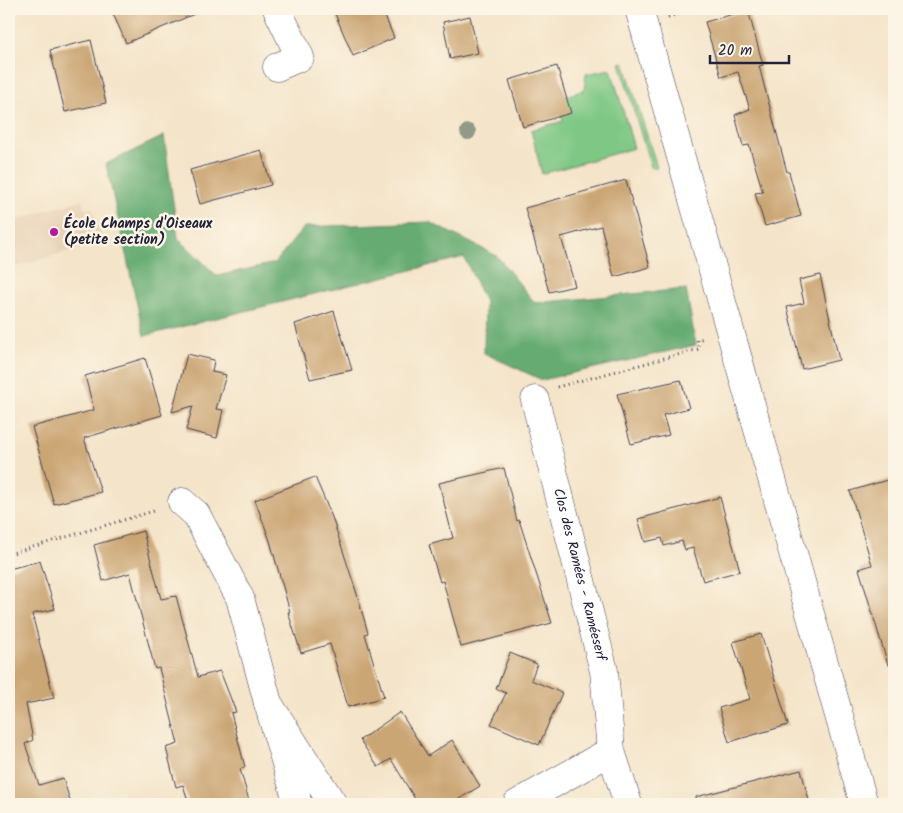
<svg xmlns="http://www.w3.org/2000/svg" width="903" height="813" font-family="Kalam,sans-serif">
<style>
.built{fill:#e9d3b8}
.green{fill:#7ec784;stroke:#507460}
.forest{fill:#66ac72;stroke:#446756}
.building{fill:#cba675}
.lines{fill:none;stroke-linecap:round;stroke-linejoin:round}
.minor-casing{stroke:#423f50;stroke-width:29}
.major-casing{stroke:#423f50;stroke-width:29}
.path{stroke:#423f50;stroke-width:3;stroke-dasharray:1 4;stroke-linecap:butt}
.minor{stroke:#fff;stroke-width:28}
.major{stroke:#fff;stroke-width:28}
.tree{fill:#929989}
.poi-dot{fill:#b5179e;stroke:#fcf5e5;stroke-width:2}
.labels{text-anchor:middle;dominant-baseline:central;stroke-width:5;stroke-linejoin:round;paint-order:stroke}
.poi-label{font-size:14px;font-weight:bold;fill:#22223b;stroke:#fcf5e5;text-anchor:start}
.street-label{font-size:14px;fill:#22223b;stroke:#fcf5e5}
</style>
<rect width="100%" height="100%" fill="#fcf5e5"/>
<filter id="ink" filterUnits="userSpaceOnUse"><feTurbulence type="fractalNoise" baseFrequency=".02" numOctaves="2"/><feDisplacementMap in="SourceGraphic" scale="10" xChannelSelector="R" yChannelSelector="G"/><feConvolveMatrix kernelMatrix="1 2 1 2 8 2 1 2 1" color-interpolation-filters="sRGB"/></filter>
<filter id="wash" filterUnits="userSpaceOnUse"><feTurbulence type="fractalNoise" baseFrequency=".0096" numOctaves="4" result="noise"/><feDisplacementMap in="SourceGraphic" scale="20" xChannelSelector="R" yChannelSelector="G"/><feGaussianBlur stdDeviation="1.12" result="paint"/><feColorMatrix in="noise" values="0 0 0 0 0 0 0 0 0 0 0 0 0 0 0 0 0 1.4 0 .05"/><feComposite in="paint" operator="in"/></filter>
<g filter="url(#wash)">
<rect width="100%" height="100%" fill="#f4e4c9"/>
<path class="built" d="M82,200L85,209L92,208L103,241L9,269V222Z"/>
<path class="green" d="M624,62L657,167L651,168L620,63Z
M611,69L634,148L542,174L531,130L563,121L557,99L584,90L586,74Z"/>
<path class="forest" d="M164,136L178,238L217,276L275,263L304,227L429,222L497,256L535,303L686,289L696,345L542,380L484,353L485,302L464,257L144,336L106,164Z"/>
<g id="blocks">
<path class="building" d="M111,9H206L126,43Z
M333,9H382L394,38L353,56Z
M748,10L763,65L759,66L787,172H789L801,216L765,226L755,193L763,192L749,145L743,146L735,115L750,109L738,72L721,77L705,22Z
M470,16L478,53L450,59L443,22Z
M91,40L106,103L65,112L50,50Z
M557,66L571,113L523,127L509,80Z
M261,150L271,185L200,204L190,170Z
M626,180L650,267L614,277L601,226L561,237L575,286L549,292L525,208Z
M820,275L839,360L802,369L787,307L804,303L799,280Z
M334,311L352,370L310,379L295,324Z
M187,354L214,360L212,372L226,375L216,409L223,410L217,438L186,430L193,406L172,412Z
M145,358L162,415L84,438L101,492L54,504L32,427L94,410L85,376Z
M681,380L689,408L663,415L669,435L631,444L617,394Z
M504,468L517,521L519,520L552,623L461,647L443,581L440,582L429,545L453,538L439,483Z
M315,477L332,517L356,591L368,633L365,634L384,697L348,707L330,644L301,653L288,612H290L270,541L255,500Z
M894,478V664L888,665L859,569L872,565L850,491Z
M720,497L740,571L703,581L693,548L685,550L682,541L664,546L662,538L645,542L638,519Z
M143,531L161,599L176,596L198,677L220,671L236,712L231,713L245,767L240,769L250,804H189L183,785L176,787L166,748L178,744L159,668L155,669L130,573L103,581L94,545Z
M40,561L55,609L32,614L54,698L26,704L33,740L25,744L39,785L63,778L71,804H9V569Z
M761,634L788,725L729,742L719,708L750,699L733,642Z
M510,653L537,664L531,680L562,693L539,745L491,724L506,693L496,689Z
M400,712L428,756L452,740L480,786L451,804H418L391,759L378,767L360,740Z
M801,770L810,804H697L696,797Z"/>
</g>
</g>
<g filter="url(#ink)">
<use href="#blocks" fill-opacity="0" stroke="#423f50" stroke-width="1"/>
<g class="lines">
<defs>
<g id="minor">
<path d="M277,9L300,57L277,67"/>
<path id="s1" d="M535,400L604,671L611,751L628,804"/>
<path d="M182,502L196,514L240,598L268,703"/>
<path d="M298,804L268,703L333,804"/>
<path d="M517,804L611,751"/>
</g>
<path id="major" d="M639,9L864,804"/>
</defs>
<use href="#minor" class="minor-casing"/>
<use href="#major" class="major-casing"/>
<path class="path" d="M668,17L694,9
M557,387L699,349L697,340L704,338
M9,554L157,510"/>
<use href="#minor" class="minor"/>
<use href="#major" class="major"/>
</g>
<circle class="tree" cx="468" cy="132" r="8"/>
</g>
<circle class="poi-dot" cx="54" cy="232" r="5"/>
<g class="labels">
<g class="poi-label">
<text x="64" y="224">École Champs d'Oiseaux<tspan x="64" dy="16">(petite section)</tspan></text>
</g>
<g class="street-label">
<text stroke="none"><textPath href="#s1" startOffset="180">Clos des Ramées - Raméeserf</textPath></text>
</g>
</g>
<rect width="903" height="813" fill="none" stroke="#fcf5e5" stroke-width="30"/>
<path d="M710 55v8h79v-8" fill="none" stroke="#22223b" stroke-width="2.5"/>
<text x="718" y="55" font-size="15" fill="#22223b" stroke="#fcf5e5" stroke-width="4" paint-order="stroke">20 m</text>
</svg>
